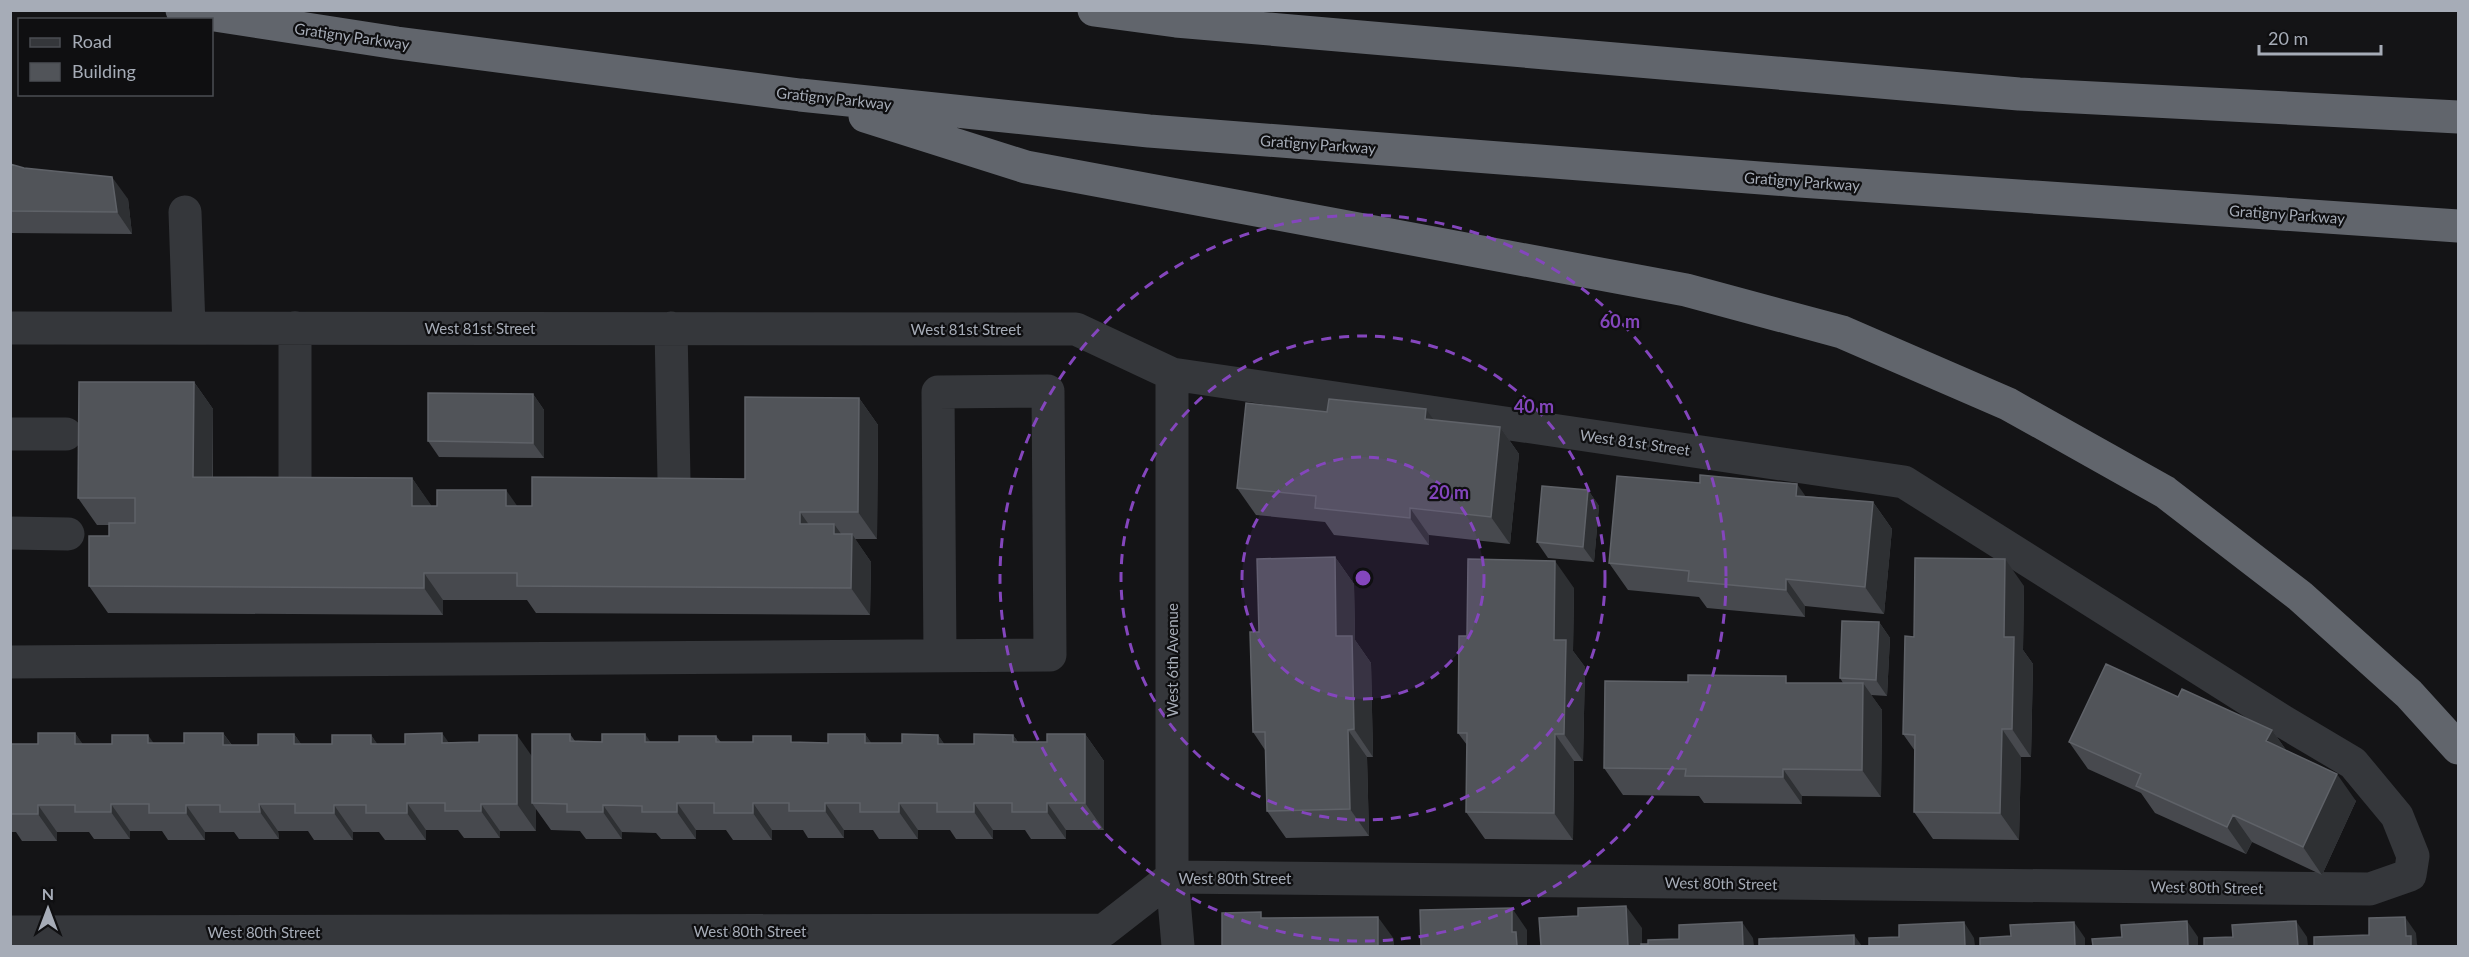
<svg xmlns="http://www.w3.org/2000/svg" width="2469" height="957" font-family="Lato,sans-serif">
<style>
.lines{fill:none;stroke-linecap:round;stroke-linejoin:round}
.minor{stroke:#35373b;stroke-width:33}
.highway{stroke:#61656c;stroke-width:33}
.wall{fill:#47494e}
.shaded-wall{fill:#2e3033}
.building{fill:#515459;stroke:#5f6268;stroke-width:1.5}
.ring{fill:none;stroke:#8446bd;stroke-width:3;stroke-dasharray:10 8}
.labels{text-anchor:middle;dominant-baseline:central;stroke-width:4.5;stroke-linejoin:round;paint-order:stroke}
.street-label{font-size:15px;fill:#a6acb7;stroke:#0f0f11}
.centre{fill:#8446bd;stroke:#0f0f11;stroke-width:3}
.ring-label{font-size:18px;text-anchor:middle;font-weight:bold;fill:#8446bd;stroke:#0f0f11;stroke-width:4.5;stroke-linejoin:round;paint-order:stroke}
</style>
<rect width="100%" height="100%" fill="#141416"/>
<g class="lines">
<path class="minor" d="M185,212L189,328
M10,328L1076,329L1172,374L1904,482L2284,722L2353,763L2397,816L2413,856L2410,875L2370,889L1172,877L1104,930L10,932
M295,328V482
M671,328L674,480
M1172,374V877L1178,946
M10,434H66
M10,533L68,534
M10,662L1050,655L1048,391L938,392L940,655"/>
<path class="highway" d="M182,10L397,43L800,95L1149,131L1800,181L2458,226
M1094,10L1176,21L2019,94L2458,117
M865,116L1026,167L1686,290L1842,332L2008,404L2165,492L2300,596L2409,694L2458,748"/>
</g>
<path class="wall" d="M10,164L128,199L132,234L10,233Z
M194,382L213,409V477L412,478L431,506H532L745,479L859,398L878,425L877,539H855L871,562L870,615L536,613L527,600H443V615L108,613L89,586L109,536V525H97L78,498Z
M533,394L544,410V458L439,457L428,441Z
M1327,412L1434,420L1500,427L1519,454L1510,544L1429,535V545L1334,535L1325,522L1256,515L1237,488Z
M1588,490L1599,506L1594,562L1548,558L1537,542Z
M1806,496L1873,502L1892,529L1884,614L1805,606V617L1707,608L1699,597L1628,590L1609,563Z
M1335,557L1354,584L1355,640L1371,663L1373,757H1367L1369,836L1286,838L1267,811L1265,750L1253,732L1259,632Z
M2024,586L2023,650L2033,664L2031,757H2021L2019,840L1933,839L1914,812L1915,751L1903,734L1914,637Z
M1574,588L1573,651L1585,667L1583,761H1574L1573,840L1485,839L1466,812L1467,745L1458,733L1467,636Z
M1879,622L1890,638L1887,696L1871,695L1882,710L1881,797L1802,796V804L1704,803L1699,796L1623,795L1604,768L1843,683L1840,678Z
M2178,697L2272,730L2286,750L2356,801L2322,875L2252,842L2246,854L2155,813L2141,793L2088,769L2069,742Z
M75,733L82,744L184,743L223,733L232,745H258L294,734L301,744H332L371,735L377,744L449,743L532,757L570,734L575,741L679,742L716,736L721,742L828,743L865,734L871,743H902L938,735L944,744H974L1013,735L1018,742H1047L1085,734L1104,761V830H1066V839H1031L1025,830H993V839H956L950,830H918V839H879L873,830H844V838H808L803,830H772V840H733L726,830H696V839H661L656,833L622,832V839H586L580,831L551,830L536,809V831H500V838H464L458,830H426V840H385L379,832H353V840H314L308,831H278L279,839H239L234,832H205V840H168L162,831H130V839H94L89,832H57V841H22L16,832H10V744H38Z"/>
<path class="shaded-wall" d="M112,177L128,199L132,234L117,212Z
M194,382L213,409L212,504L193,477Z
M533,394L544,410V458L533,443Z
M859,398L878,425L877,539L858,512Z
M1426,409L1445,436L1425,419Z
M1500,427L1519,454L1510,544L1491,517Z
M412,478L431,505V533L412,506Z
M1797,484L1816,511L1796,496Z
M506,490L525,517L506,506Z
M1588,490L1599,506L1594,562L1583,547Z
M1873,502L1892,529L1884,614L1865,587Z
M1410,508L1429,535V545L1410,518Z
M800,512L819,539L800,524Z
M834,524L852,549V534L871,562L870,615L851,588L834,534Z
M1335,557L1354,584L1355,640L1371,663L1373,757L1354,729L1336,636Z
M2005,559L2024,586L2023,650L2033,664L2031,757L2012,729L2004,637Z
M1555,561L1574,588L1573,651L1585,667L1583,761L1564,734L1554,640Z
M424,573L443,600V615L424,588Z
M1786,579L1805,606V617L1786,590Z
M1879,622L1890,638L1887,696L1876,680Z
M1863,683L1882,710L1881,797L1862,770Z
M2002,729L2021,757L2019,840L2000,813Z
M1348,730L1367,757L1369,836L1350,809Z
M2272,730L2291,757L2266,741Z
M75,733L94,760L75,744Z
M223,733L242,760L223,745Z
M442,733L461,760L442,743Z
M294,734L313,761L294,744Z
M645,734L664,761L645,742Z
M865,734L884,761L865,743Z
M1085,734L1104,761V830L1085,803Z
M1555,734L1574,761L1573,840L1554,813Z
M148,735L167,762L148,743Z
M371,735L390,762L371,744Z
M517,735L536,762L532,803L536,809V831L517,804Z
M938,735L957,762L938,744Z
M1013,735L1032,762L1013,742Z
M1783,769L1802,796V804L1783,777Z
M2337,774L2356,801L2322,875L2303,847Z
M407,803L426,830V840L407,813Z
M677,803L696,830V839L677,812Z
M753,803L772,830V840L753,813Z
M825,803L844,830V838L825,811Z
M899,803L918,830V839L899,812Z
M974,803L993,830V839L974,812Z
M1047,803L1066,830V839L1047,812Z
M111,804L130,831V839L111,812Z
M259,804L278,831L279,839L260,812Z
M481,804L500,831V838L481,811Z
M38,805L57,832V841L38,814Z
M186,805L205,832V840L186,813Z
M334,805L353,832V840L334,813Z
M603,805L622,832V839L603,812Z
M2233,815L2252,842L2246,854L2227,827Z
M1626,906L1642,928V946H1628Z
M1512,908L1527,930V946H1517L1512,932Z
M1378,917L1394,939V946H1378Z
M2405,917L2416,933L2417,944L2418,946H2411L2406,936Z
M2187,921L2198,937V946H2188Z
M2296,921L2307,937L2308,946H2298Z
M1742,922L1753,938L1754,946H1743Z
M1964,922L1974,938L1975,946H1965Z
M2074,922L2085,938V946H2075Z
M1854,935L1862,946H1854Z"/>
<path class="building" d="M10,164L24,168L112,177L117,212L10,211Z
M79,382H194L193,477L412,478V506H437V490H506V506H532V477L745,479V397L859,398L858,512H800V524H834V534H852L851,588L517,586V573H424V588L89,586V536H109V523H135V498H78Z
M428,393L533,394V443L428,441Z
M1329,399L1426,409L1425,419L1500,427L1491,517L1410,508V518L1315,508L1316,496L1237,488L1246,403L1327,412Z
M1700,475L1797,484L1796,496L1873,502L1865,587L1786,579V590L1688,581L1689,571L1609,563L1617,476L1700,483Z
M1542,486L1588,490L1583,547L1537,542Z
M1335,557L1336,636H1352L1354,729L1348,730L1350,809L1267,811L1265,732H1253L1250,632H1259L1257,559Z
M1915,558L2005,559L2004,637H2014L2012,729H2002L2000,813L1914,812L1915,735L1903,734L1905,636L1914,637Z
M1468,559L1555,561L1554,640H1566L1564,734H1555L1554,813L1466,812L1467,733H1458L1459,636H1467Z
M1842,621L1879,622L1876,680L1840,678Z
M2106,664L2178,697L2182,689L2272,730L2266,741L2337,774L2303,847L2233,815L2227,827L2136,786L2141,774L2069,742Z
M1688,675L1786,676V683H1863L1862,770L1783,769V777L1685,776L1686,769L1604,768L1605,681L1688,682Z
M38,733H75V744H112V735H148V743H184V733H223V745H258V734H294V744H332V735H371V744H405V734L442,733V743L479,742V735H517V804H481V811H445V803H407V813H366V805H334V813H295V804H259L260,812H220V805H186V813H149V804H111V812H75V805H38V814H10V744H38Z
M532,734H570V741L602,742V734H645V742H679V736H716V742H753V736H791V742L828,743V734H865V743H902V734L938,735V744H974V734L1013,735V742H1047V734H1085V803H1047V812H1012V803H974V812H937V803H899V812H860V803H825V811H789V803H753V813H714V803H677V812H642V806L603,805V812H567V804L532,803Z
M1626,906L1628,946H1541L1539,918L1578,916V908Z
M1512,908V932H1516L1517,946H1421L1420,910Z
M1261,912V918L1378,917V946H1222V913Z
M2405,917L2406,936H2411V946H2314V937L2369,935V918Z
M2187,921L2188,946H2093L2092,939L2122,937L2121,925Z
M2296,921L2298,946H2204V938L2233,937L2232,925Z
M1742,922L1743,946H1641V944H1648V940L1679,939V925Z
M1964,922L1965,946H1869V938L1899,937V925Z
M2074,922L2075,946H1980V938L2011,936L2010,925Z
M1854,935V946H1759V939Z"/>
<circle cx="1363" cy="578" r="121" fill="#8446bd" fill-opacity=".12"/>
<g class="ring">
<circle cx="1363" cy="578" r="121"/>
<circle cx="1363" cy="578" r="242"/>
<circle cx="1363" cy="578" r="363"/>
</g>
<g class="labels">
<g class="street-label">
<text transform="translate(352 36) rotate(8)">Gratigny Parkway</text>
<text transform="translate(834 98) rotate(6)">Gratigny Parkway</text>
<text transform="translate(1318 144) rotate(4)">Gratigny Parkway</text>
<text transform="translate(1802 181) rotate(4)">Gratigny Parkway</text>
<text transform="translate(2287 214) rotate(4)">Gratigny Parkway</text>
<text x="480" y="328">West 81st Street</text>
<text x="966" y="329">West 81st Street</text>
<text transform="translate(1635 442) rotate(8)">West 81st Street</text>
<text transform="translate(1172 660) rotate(-90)">West 6th Avenue</text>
<text x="1235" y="878">West 80th Street</text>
<text transform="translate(1721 883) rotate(1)">West 80th Street</text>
<text transform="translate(2207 887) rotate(1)">West 80th Street</text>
<text x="750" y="931">West 80th Street</text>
<text x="264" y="932">West 80th Street</text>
</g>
</g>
<circle cx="1363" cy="578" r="9" class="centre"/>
<g class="ring-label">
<text x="1620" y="328">60 m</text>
<text x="1534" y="413">40 m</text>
<text x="1449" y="499">20 m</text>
</g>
<rect width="2469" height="957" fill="none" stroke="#a6acb7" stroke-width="24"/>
<rect x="18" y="18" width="195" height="78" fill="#0f0f11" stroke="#4b4e53" stroke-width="1.5"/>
<rect x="30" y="38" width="30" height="9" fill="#35373b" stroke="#4b4e53" stroke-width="1.5"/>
<text x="72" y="48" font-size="18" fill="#a6acb7">Road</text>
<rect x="30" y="63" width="30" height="18" fill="#515459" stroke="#4b4e53" stroke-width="1.5"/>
<text x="72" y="78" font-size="18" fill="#a6acb7">Building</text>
<g transform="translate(48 909)" stroke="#0f0f11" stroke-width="4.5" paint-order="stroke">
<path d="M0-4.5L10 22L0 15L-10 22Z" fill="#a6acb7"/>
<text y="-9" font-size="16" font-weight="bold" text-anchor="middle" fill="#a6acb7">N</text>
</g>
<path d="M2259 45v9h122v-9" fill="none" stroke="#a6acb7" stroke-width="3"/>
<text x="2268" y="45" font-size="18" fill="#a6acb7" stroke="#0f0f11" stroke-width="4.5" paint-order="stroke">20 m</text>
</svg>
